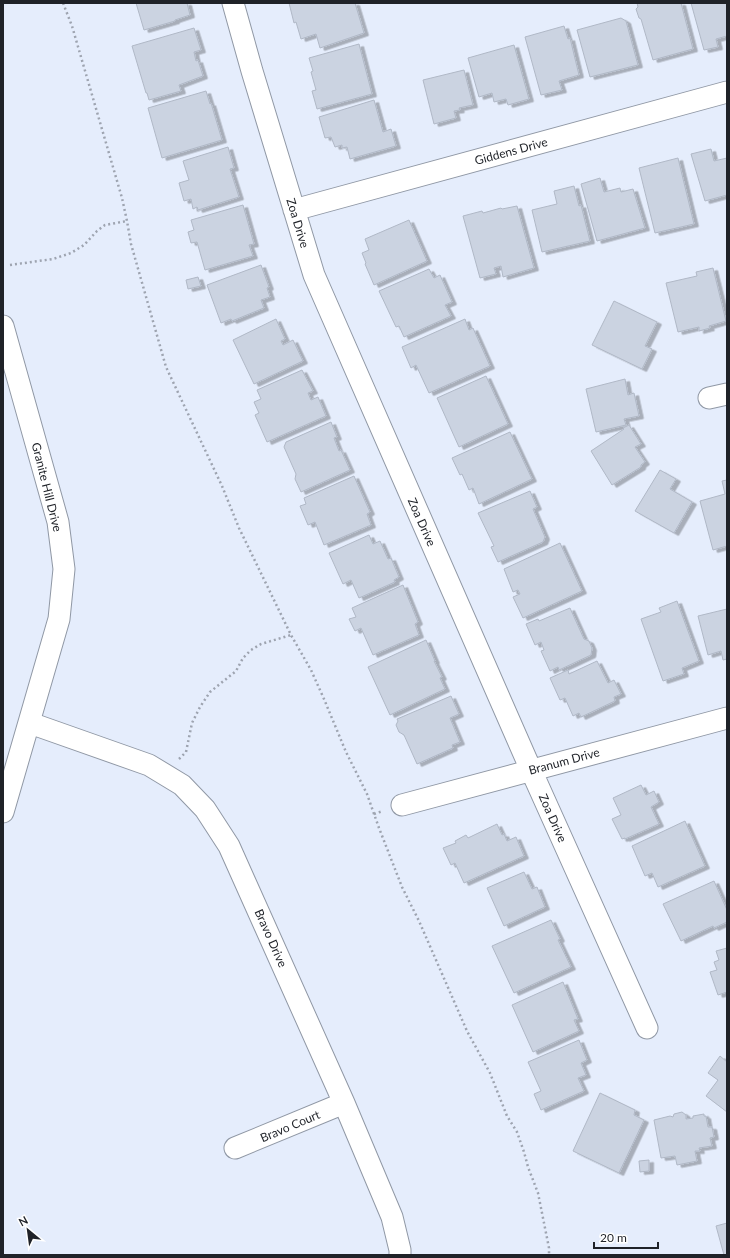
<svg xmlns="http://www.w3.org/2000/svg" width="730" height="1258" font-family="Lato,sans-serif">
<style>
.building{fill:#cbd3e1;stroke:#b0b8c6;filter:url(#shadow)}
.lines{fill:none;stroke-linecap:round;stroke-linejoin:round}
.minor-casing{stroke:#9098a5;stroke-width:23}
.path{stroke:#9ea4b0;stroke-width:2.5;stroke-dasharray:2 3;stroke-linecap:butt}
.minor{stroke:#fff;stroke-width:21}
.labels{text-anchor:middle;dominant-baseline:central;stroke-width:3.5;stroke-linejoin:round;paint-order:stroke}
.street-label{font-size:12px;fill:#1f2228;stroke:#fff}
</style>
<defs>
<filter id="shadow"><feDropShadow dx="4.5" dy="2.5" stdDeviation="0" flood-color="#0004"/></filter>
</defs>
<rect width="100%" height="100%" fill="#e5edfc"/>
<path class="building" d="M136,3H187L190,15L175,20V21L144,30Z
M289,3H355L364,33L320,48L316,34L301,39L296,22L294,23Z
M637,3H681L693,49L653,60L641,19L639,18L636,9L638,7Z
M691,3H727V36L716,39L718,47L704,50Z
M621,18L626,21L638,65L590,77L577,30Z
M564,26L568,39L570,38L579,75L559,81L562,90L541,95L525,37Z
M194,28L201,50L194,52L196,61L198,60L203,76L179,85L181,91L149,100L147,93H146L132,46Z
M359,44L372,94L317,109L312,91L316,90L311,72L313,71L309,58Z
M514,45L529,99L508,105L506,99L494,102L492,93L479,97L468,58Z
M464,70L473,105L459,108L460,110L454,111L456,118L434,124L423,80Z
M206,91L210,104L211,103L222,140L162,158L148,108Z
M374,100L383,132L391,129L396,146L350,159L347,147L342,148V145L335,147L331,137L325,138L319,117Z
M228,147L234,168L230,169L239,197L198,210L197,207L193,209L191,199L184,201L179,183L189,180L183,161Z
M711,149L714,161L727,158V195L705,201L691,154Z
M678,158L694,224L655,233L639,168Z
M600,178L604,192L620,188L621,192L633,189L645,228L597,241L581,184Z
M574,186L579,206L581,205L590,241L542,252L532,210L557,204L554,191Z
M243,205L254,244L249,245L253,256L205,270L197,242L191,243L188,232L194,230L191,220Z
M517,206L534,268L503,277L501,266L494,268L496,274L480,278L463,216L482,211L483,213L501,208L502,209Z
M409,220L427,261L374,285L365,264L366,263L362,253L369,250L365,239Z
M261,265L269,287L267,288L270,297L261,300L264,308L232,321L231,319L221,323L207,285Z
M713,268L726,321L709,326L710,328L699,331V327L678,332L666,283L697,276L696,272Z
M429,269L434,278L440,275L452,302L445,305L451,316L404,337L399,326L396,327L379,291Z
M198,277L201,286L188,289L186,280Z
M614,301L657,322L645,346L652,349L642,369L592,345Z
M276,319L285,339L281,341L283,345L293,340L303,361L254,384L233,340Z
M465,319L469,330L473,328L490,366L429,393L416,365L411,368L402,347Z
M302,370L313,391L308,393L311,400L318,397L326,416L267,442L255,415L259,413L254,402L261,399L257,390Z
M486,376L508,424L459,447L437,398Z
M625,379L628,395L634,393L639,416L624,419L626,425L596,432L586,389Z
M331,422L337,437L334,438L339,451L341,450L350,470L301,492L295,479L296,474L284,447L286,442Z
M629,425L641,444L635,447L645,462L641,465V467L612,485L591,451L624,429L623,428Z
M510,432L532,479L479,504L473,488L469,490L462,474L460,475L452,458Z
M660,470L676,479L670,489L692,502L674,533L635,511Z
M354,476L370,512L367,514L371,525L324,545L315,522L308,525L300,506L306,504L304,498Z
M727,480V546L713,550L700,501L725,494L722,481Z
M530,491L537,507L533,509L545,537L543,542L498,562L491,547L494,546L478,513Z
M369,535L373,544L380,541L388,559L391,558L399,577L394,580L395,582L359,598L351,580L343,584L329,553Z
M560,543L582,591L523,618L513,597L520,594L518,590L513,592L504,569Z
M403,585L418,622L415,624L419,635L373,655L361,628L355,631L349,619L356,617L352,608Z
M677,601L699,661L682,668L684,674L663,681L641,619L661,612L659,608Z
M570,608L584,639L589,641L592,648L591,655L559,670L558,667L550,671L541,651L544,650L541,642L535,645L526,624L538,619L539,621Z
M727,609V659L723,660L721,651L708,655L698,616Z
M426,640L435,661H434L442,677L440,678L445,689L390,715L368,667Z
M597,661L608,683L614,680L621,694L614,697L615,701L581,717L579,713L573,716L565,698L560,700L550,678L568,670L569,674Z
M451,696L459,714L450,718L460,742L452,745L453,748L417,764L404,735L399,732L396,725L398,721L397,719Z
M641,785L646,795L654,791L659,802L651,807L659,824L625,839V838L622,839L612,819L621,815L613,798Z
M685,821L705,866L658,887L652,873L645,876L632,846Z
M497,824L502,835L504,834L507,841L516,837L524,856L464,883L455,863L451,865L443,848L456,843L455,841L466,835L468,838Z
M524,872L532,889L537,887L545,907L504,926L487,888Z
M714,881L727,910V922L714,928L713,926L681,941L663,904Z
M551,920L560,939L558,940L571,967L514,993L492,946Z
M727,948V992L718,995L710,972L717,970L714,962L719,960L716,951Z
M563,982L578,1019L574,1020L579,1031L533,1052L512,1005Z
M579,1040L587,1060L581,1063L586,1075L578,1078L584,1091L541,1110L534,1094L541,1091L528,1062Z
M720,1056L727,1062V1112L706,1096L718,1080L708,1073Z
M600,1093L635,1110L634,1115L644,1120L619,1173L573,1151Z
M682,1112L686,1115V1119L693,1118V1116L704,1114V1116H706L708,1127H712L714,1137L710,1138L712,1146L699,1148L700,1151H695L697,1161L677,1165L675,1156L661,1158L654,1120L670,1116L673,1117L674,1114Z
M649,1160V1171L640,1172L639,1161Z
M727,1223V1255H724L716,1226Z"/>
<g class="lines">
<defs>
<path id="minor" d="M233,3L252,71L314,275L531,770L647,1028
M294,210L727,92
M3,326L58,522L64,569L59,619L3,812
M709,398L727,394
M30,723L149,765L182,785L205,809L229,846L344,1103L392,1217L400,1250V1255
M402,805L727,718
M235,1148L344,1103"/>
</defs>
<use href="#minor" class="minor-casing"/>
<path class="path" d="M63,3L72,26L122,198L127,221L131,244L166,367L222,486L239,528L291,635L311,670L324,699L346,752L367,794L379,828L402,887L419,921L467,1031L490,1073L507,1116L517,1132L524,1152L528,1167L538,1193L549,1248V1255
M10,265L53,259L71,253L84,245L97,231L105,225L127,221
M179,759L186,752L192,723L200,707L210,692L236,671L243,658L251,650L261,644L291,635
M374,814L383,811"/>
<use href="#minor" class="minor"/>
</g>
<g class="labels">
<g class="street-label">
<text transform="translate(511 151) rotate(-15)">Giddens Drive</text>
<text transform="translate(298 223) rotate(73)">Zoa Drive</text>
<text transform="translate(47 487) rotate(76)">Granite Hill Drive</text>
<text transform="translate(422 522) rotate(66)">Zoa Drive</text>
<text transform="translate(564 761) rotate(-15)">Branum Drive</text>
<text transform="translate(553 818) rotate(66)">Zoa Drive</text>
<text transform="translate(271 938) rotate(66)">Bravo Drive</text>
<text transform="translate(290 1126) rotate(-23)">Bravo Court</text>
</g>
</g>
<rect width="730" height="1258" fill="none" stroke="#1f2228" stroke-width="8"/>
<g transform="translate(28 1230) rotate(331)" stroke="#ffffff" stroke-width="3" paint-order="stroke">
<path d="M0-3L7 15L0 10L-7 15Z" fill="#1f2228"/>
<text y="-6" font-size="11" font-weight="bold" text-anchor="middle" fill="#1f2228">N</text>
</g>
<path d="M594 1242v6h64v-6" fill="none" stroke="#1f2228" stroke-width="2"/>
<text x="600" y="1242" font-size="12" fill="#1f2228" stroke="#ffffff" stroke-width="3" paint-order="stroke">20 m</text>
</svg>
